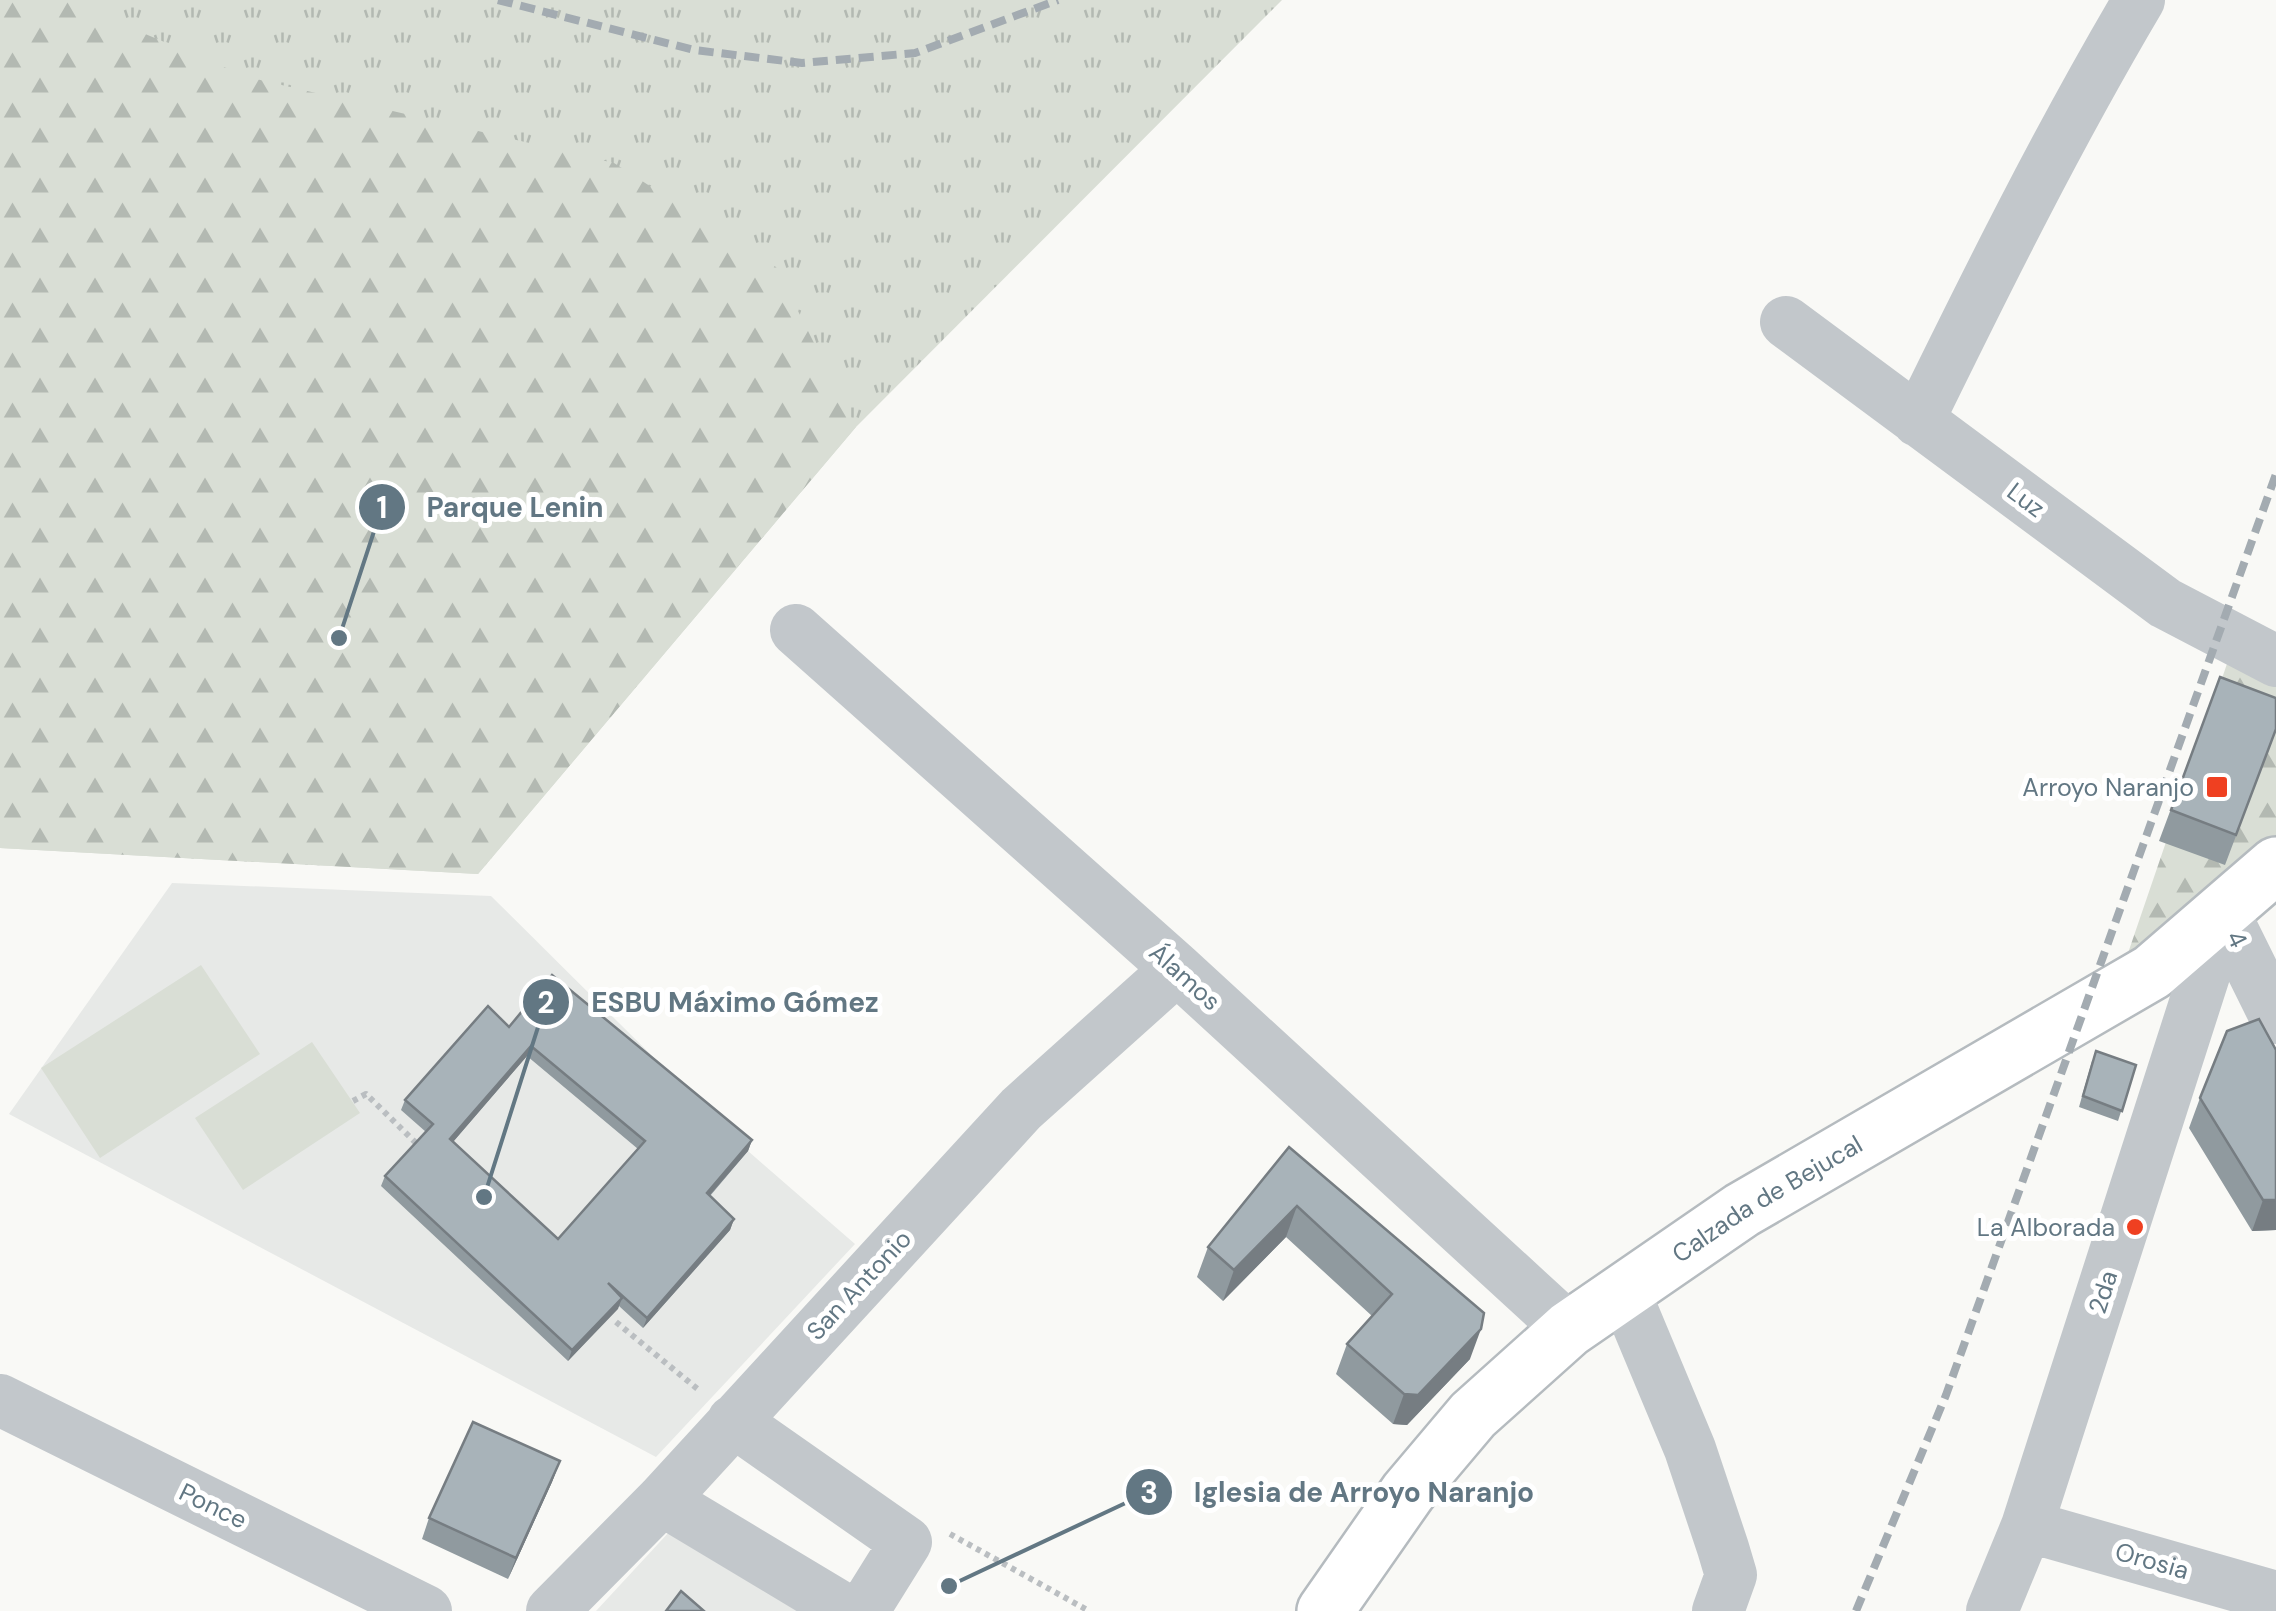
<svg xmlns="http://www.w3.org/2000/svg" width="2276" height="1611" font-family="'DM Sans',sans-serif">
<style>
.built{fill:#e7e9e7}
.grass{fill:url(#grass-tufts)}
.forest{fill:url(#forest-firs)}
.pitch{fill:#d9ded5}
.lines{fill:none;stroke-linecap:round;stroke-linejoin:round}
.major-casing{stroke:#b5bbbf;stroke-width:60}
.path{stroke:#babec1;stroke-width:6;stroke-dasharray:5 5;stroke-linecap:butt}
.minor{stroke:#c2c7cb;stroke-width:52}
.major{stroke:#fff;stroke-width:55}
.rail{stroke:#a3abb1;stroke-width:8;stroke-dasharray:15 8;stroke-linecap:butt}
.wall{fill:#909a9f;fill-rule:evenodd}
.shaded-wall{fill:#767d82}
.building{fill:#a8b3b9;stroke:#767d82;stroke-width:2.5;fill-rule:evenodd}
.poi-dot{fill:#ef4021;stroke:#fff;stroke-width:4}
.labels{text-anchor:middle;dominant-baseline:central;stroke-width:10;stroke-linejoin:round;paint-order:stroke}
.street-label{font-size:25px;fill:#627783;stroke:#fff}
.poi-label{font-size:25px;fill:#627783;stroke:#fff;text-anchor:end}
.leader{fill:none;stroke:#627783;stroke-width:4}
.callout-dot{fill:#627783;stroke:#fff;stroke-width:4}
.mark-label{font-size:30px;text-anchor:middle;font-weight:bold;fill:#fff}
.callout-label{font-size:28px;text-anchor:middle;font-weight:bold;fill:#627783;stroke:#fff;stroke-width:10;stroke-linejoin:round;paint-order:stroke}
</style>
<defs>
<pattern id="grass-tufts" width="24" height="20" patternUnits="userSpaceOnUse" patternTransform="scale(2.5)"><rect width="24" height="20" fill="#d9ded5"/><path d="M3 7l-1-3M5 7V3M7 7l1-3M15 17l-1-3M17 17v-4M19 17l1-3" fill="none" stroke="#b3b9b2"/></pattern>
<pattern id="forest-firs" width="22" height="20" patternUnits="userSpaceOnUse" patternTransform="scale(2.5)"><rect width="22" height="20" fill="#d9ded5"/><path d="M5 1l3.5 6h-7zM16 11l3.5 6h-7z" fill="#b3b9b2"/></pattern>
</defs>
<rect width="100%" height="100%" fill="#f9f9f6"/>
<path class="built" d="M172,883L491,896L748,1151L855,1244L656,1457L9,1114Z
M670,1531L798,1611H596Z"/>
<path class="grass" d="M0,0H1282L856,427L478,874L0,848Z"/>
<path class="forest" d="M0,0H64L248,77L614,163L776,267L856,427L478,874L0,848Z
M2230,655L2276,678V839L2215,897L2127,956Z"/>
<path class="pitch" d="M201,965L260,1054L100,1158L41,1068Z
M312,1042L360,1113L243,1190L195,1118Z"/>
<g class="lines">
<defs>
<g id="major">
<path id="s1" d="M1325,1611L1408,1492L1473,1415L1569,1329L1742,1210L2152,972L2276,865"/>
</g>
</defs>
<use href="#major" class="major-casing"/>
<path class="path" d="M353,1101L366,1094L419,1146
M616,1322L700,1391
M950,1534L1089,1611"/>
<path class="minor" d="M1786,322L2165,603L2276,661
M1918,421C1988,278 2058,137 2139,0
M796,630L1177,969L1569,1329
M2224,913L2276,1018
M1624,1291L1690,1449L1723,1548L1731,1575L1718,1611
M0,1400L426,1611
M733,1421L906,1542L863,1611
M662,1500L847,1611
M2027,1526L2276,1597
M552,1611L662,1500L1021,1109L1177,969
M1992,1611L2027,1526L2224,913"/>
<use href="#major" class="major"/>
<path class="rail" d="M498,0L694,50L802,63L915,53L1058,0
M1856,1611L1946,1395L2276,474"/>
</g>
<path class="wall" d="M2220,677L2276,730L2225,865L2159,841Z
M509,1027L752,1140L748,1151L710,1196L734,1219L730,1230L643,1328L619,1306L568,1361L381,1186L385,1176L426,1132L401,1110L405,1100ZM527,1056L638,1149L558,1239L453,1142Z
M2276,1050V1230L2252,1231L2189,1128L2200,1098Z
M2092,1061L2136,1065L2118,1121L2079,1107Z
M1289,1147L1470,1359L1407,1425L1393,1424L1336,1374L1347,1344L1372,1316L1286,1237L1223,1301L1197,1277L1208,1247Z
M560,1461L552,1482L508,1579L422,1539L429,1518Z"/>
<path class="shaded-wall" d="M531,1046L527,1056L446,1150L450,1139Z
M752,1140L748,1151L703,1203L707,1193Z
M2263,1200H2276V1230L2252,1231Z
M1297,1206L1286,1237L1223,1301L1234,1270Z
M734,1219L730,1230L643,1328L647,1318Z
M622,1298L618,1309L568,1361L572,1350Z
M1481,1329L1470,1359L1407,1425L1393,1424L1404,1394Z
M560,1461L552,1482L508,1579L516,1558Z"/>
<path class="building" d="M2220,677L2276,698V729L2236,835L2171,810Z
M552,975L752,1140L707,1193L734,1219L647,1318L608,1283L622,1298L572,1350L385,1176L433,1124L405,1100L488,1006L509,1027ZM531,1046L645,1141L558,1239L450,1139Z
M2259,1019L2276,1050V1200H2263L2200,1098L2227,1031Z
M2096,1051L2136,1065L2122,1111L2083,1096Z
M1289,1147L1484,1313L1481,1329L1418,1395L1404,1394L1347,1344L1392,1294L1297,1206L1234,1270L1208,1247Z
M473,1422L560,1461L516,1558L429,1518Z
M681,1591L704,1611H666Z"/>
<g class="poi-dot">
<rect x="2205" y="775" width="24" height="24" rx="5"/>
<circle cx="2135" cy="1227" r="10"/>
</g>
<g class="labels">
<g class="street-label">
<text transform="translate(2026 500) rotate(37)">Luz</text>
<text transform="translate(2237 939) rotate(64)">4</text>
<text transform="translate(1185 977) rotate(42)">Álamos</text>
<text stroke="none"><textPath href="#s1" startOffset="612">Calzada de Bejucal</textPath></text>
<text transform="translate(859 1285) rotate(-47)">San Antonio</text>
<text transform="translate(2103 1292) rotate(-72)">2da</text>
<text transform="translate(213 1506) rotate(26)">Ponce</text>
<text transform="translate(2152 1561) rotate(16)">Orosia</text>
</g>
<g class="poi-label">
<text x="2194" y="787">Arroyo Naranjo</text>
<text x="2115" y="1227">La Alborada</text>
</g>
</g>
<path class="leader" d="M339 638L382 507M484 1197L546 1002M949 1586L1149 1492"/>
<g class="callout-dot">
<circle cx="339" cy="638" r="10"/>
<circle cx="484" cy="1197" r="10"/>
<circle cx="949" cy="1586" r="10"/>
<circle cx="382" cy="507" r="25"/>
<circle cx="546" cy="1002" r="25"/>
<circle cx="1149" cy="1492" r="25"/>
</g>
<g class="mark-label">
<text x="382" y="518">1</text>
<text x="546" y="1013">2</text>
<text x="1149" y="1503">3</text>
</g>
<g class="callout-label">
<text x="515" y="517">Parque Lenin</text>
<text x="735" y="1012">ESBU Máximo Gómez</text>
<text x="1364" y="1502">Iglesia de Arroyo Naranjo</text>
</g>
</svg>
